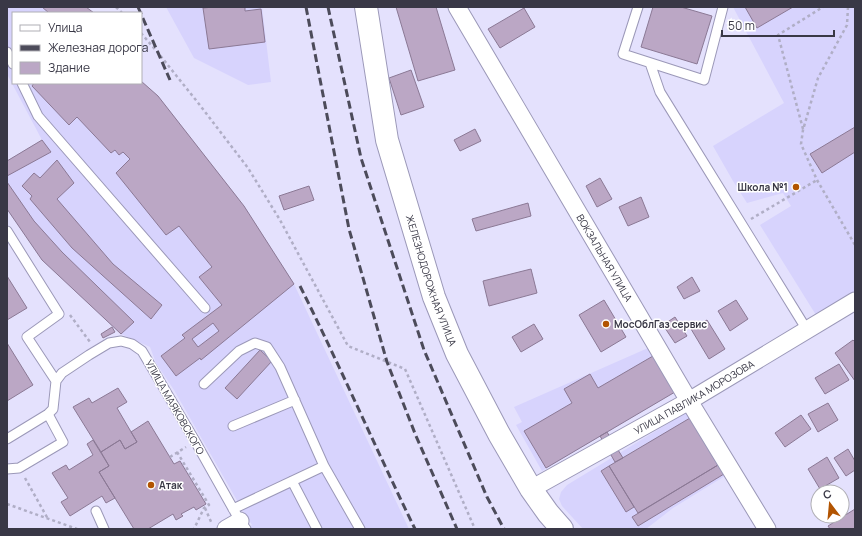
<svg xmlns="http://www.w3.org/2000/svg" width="862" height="536" font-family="Manrope,sans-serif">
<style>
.built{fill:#d7d3fd}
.building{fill:#bba7c5;stroke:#8b7995;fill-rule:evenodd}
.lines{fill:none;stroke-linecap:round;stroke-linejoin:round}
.service-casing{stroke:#9b98b8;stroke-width:11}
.minor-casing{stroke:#9b98b8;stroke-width:19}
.tertiary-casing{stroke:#9b98b8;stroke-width:24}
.path{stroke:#b0aec6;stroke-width:2.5;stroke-dasharray:3 3;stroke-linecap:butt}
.service{stroke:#fff;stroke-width:9}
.minor{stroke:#fff;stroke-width:17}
.tertiary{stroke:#fff;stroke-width:22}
.rail{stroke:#4c4b5a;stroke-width:3;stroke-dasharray:8 4;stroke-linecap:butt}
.poi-dot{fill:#b25401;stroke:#fff;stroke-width:1.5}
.labels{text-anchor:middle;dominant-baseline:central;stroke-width:3;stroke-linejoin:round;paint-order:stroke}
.poi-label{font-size:10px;font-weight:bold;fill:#393846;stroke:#fff;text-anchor:start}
.street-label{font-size:10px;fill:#393846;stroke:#fff}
</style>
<rect width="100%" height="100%" fill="#e4e1fd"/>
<path class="built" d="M7,7H86L94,13H13V83H141V81L158,96L244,206L294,284L409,529H247L252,525L243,511L174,390L156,363L150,347L121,334L42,260L7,209V161L42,140L7,74Z
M166,7H262L271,82L248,85L194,58Z
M733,7H855V291L816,315L760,225L791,206L783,193L747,203L733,181L713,146L784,103Z
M648,348L675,392L542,471L516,425L522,422L514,407Z
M687,412L725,476L673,508L646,529H583L562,506L559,499L561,492L567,485Z"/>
<path class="building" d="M42,7H86L94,13H49Z
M214,7H245V11L261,9L265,42L209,49L203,8Z
M396,7H436L455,70L418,81Z
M653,7H681L712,16L697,64L641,47Z
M745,7H793L757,28Z
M524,8L535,27L500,48L488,29Z
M411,70L424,107L401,115L389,78Z
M141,81L158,96L244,206L294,284L201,360L200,358L176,376L161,356L185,338L182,335L222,305L199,277L212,267L179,226L166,235L116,173L130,159L123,152L119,155L115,150L111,153L77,117L69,125L32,86L34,83H141ZM213,323L219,331L198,347L192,339Z
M855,127V152L822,173L810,154Z
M475,129L481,141L460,151L454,140Z
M42,140L51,152L7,176V161Z
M57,160L74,183L57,199L113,264L162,305L151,319L72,248L30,199L32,196L22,186L34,173L40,178Z
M600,178L612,199L597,207L586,186Z
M7,182L34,221L62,252L134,322L121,334L42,260L7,209Z
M309,186L314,200L284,210L279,196Z
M641,197L649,217L628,226L619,207Z
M528,203L531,216L476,231L472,219Z
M531,269L537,293L489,306L483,281Z
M7,276L27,308L7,320Z
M692,277L700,291L684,299L677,287Z
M604,300L626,337L601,352L579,315Z
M736,300L748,319L730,331L718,311Z
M675,317L687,336L675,343L663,325Z
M707,320L725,349L709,359L691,329Z
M534,324L543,339L521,352L512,337Z
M112,327L115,332L103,338L101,334Z
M853,340L855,342V381L835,353Z
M7,343L33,385L7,401Z
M260,350L272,361L237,399L225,388Z
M653,356L675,392L546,468L524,431L572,403L564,389L590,374L598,388Z
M839,364L849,380L825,394L815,378Z
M118,388L127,402L117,408L137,442L125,449L120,440L101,452L73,407L89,398L92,403Z
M828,403L838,420L818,432L808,414Z
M801,415L811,429L785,447L775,433Z
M690,418L718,465L638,513L609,466Z
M148,421L174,464L180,461L206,504L196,510L194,507L181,514L183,516L176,520L173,514L148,529H134L99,472L109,466L101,452L120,440L125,449L137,442L131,432Z
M607,432L623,458L615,462L600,436Z
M93,440L109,466L99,472L115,498L106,503L102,496L70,516L61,502L68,498L52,473L66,465L69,470L93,455L87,444Z
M848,449L855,461V470L846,476L834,458Z
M827,457L839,478L820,489L808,469Z
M718,465L724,474L638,526L632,517Z
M609,466L634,507L626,512L601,471Z
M855,509V529H830L828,526Z"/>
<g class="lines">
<defs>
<path id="service" d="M638,7L623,54L704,80L723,7
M7,52L13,64
M650,63L660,92L807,330
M22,83L38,116L205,308
M7,231L59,314L27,337L56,381L62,373L89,355L109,343L121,341L132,344L142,351L195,441L240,521L246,529
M204,384L239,351L255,343L267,347L280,367L324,466L233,509
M233,426L295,400
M7,439L48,414L53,409L56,381
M324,466L360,529
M7,469L19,468L63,442L48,414
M292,481L317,529
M96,511L104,529"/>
<g id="minor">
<path id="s1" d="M457,7L689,401L767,529"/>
<path id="s2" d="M531,489L689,401L855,301"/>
<path d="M226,529L240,521"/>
</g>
<g id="tertiary">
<path id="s3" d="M366,7L387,140L434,297L457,354L499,434L531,489L548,513L562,529"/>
</g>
</defs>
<use href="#service" class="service-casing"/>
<use href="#minor" class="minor-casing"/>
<use href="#tertiary" class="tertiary-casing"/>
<path class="path" d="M116,7L122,13
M848,7L847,25L818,78L803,130L801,144L817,180L855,245
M141,33L159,54L199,104L248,168L280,220L348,346L405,369L475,529
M803,129L778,35L823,7
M751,219L817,180
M70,315L90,342
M177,452L209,505L204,508L194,529
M170,457L186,447
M25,478L48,519
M7,504L77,529
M205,508L212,524"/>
<use href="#service" class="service"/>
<use href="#minor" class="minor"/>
<use href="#tertiary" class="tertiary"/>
<path class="rail" d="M138,7L170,80
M306,7L349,229L387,362L416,436L457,529
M328,7L361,158L424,350L487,497L504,529
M300,286C340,366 376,449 415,529"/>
</g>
<g class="poi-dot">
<circle cx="796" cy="187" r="4"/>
<circle cx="606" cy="324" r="4"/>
<circle cx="151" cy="485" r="4"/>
</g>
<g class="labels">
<g class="poi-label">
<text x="788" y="187" text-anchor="end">Школа №1</text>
<text x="614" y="324">МосОблГаз сервис</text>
<text x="159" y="485">Атак</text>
</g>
<g class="street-label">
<text stroke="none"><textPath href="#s1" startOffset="291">ВОКЗАЛЬНАЯ УЛИЦА</textPath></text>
<text stroke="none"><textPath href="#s3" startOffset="282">ЖЕЛЕЗНОДОРОЖНАЯ УЛИЦА</textPath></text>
<text stroke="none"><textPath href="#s2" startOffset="187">УЛИЦА ПАВЛИКА МОРОЗОВА</textPath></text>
<text transform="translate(175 407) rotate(60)">УЛИЦА МАЯКОВСКОГО</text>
</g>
</g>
<rect width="862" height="536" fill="none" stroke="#393846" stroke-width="16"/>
<rect x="12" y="12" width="130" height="72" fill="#ffffff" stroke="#b0afb5"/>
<rect x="20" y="25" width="20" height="6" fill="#ffffff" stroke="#b0afb5"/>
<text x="48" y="32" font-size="12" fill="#393846">Улица</text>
<rect x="20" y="45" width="20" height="6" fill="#4c4b5a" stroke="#b0afb5"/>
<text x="48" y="52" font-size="12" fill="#393846">Железная дорога</text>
<rect x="20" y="62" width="20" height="12" fill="#bba7c5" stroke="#b0afb5"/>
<text x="48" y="72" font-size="12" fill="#393846">Здание</text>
<g transform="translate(830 504) rotate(344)"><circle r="19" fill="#ffffff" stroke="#b0afb5"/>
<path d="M0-3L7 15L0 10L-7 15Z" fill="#b25401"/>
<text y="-6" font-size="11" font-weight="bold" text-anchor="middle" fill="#393846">С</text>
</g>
<path d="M722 30v6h112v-6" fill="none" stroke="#393846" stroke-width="2"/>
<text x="728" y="30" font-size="12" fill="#393846" stroke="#ffffff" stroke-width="3" paint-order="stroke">50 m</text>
</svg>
